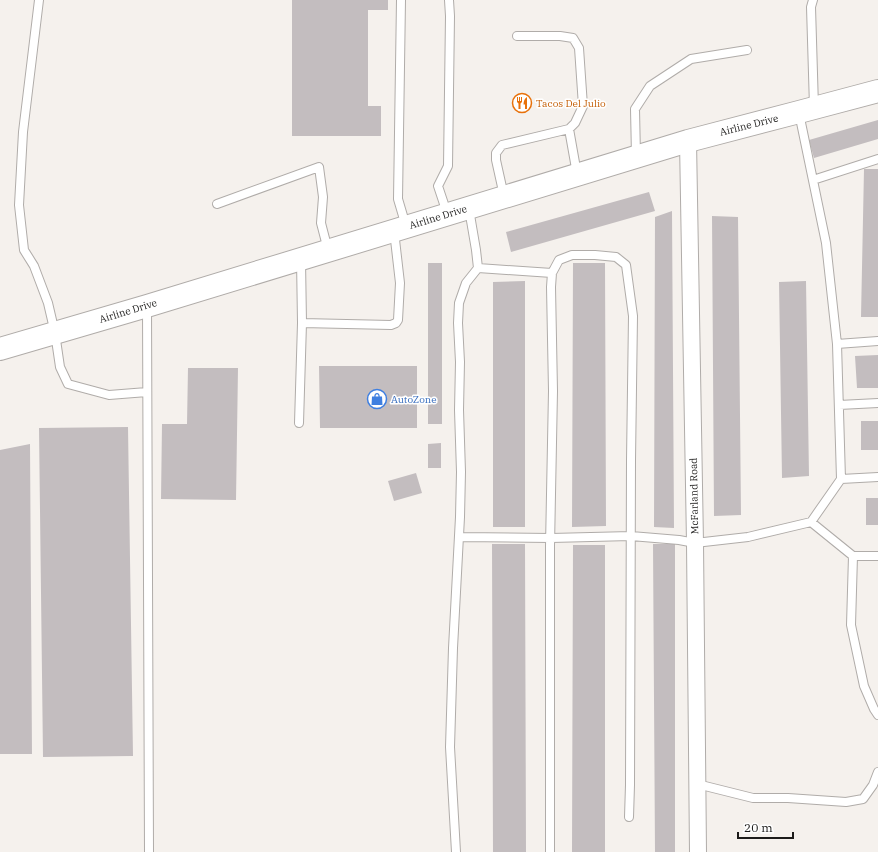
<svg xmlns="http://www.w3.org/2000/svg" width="878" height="852" font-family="'IBM Plex Serif',serif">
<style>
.building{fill:#c3bdbf}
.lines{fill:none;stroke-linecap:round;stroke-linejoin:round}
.lane-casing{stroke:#b0aca9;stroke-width:10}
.street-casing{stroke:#b0aca9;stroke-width:18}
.secondary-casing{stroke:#b0aca9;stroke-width:24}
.lane{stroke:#fff;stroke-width:8}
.street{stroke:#fff;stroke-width:16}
.secondary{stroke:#fff;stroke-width:22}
.labels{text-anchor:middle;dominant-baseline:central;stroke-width:3;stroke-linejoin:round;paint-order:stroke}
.food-label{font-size:10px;fill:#c56008;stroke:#fff;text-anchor:start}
.street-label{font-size:10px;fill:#1c1b1a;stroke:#fff}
.shop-label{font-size:10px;fill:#366cbe;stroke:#fff;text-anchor:start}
</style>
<rect width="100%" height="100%" fill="#f5f1ed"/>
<path class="building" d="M292,0H388V10H368V106H381V136H292Z
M878,120V139L814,158L809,140Z
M864,169H878V317H861Z
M649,192L655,211L511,252L506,232Z
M672,211L674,528L654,527L655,217Z
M712,216L738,217L741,515L714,516Z
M428,263H442V424H428Z
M573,263H605L606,526L572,527Z
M525,281V527H493V282Z
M806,281L809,476L782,478L779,282Z
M878,355V388H857L855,356Z
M319,366H417V428H320Z
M188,368H238L236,500L161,499L162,424H187Z
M861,421H878V450H861Z
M128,427L133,756L43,757L39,428Z
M441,443V468H428V444Z
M30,444L32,754H0V450Z
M416,473L422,493L394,501L388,481Z
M866,498H878V525H866Z
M492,544H525L526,852H493Z
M653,544H675V852H655Z
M573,545H605V852H572Z"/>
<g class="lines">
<defs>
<path id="lane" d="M39,0L23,132L19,205L24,250L34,266L48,303L55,333L60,367L68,384L109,395L147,392
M401,0L398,199L406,226
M813,0L811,7L814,107
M799,113L826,243L837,344L841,479
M569,129L577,174
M636,156L635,109L650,86L691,59L747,50
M813,180L878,159
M504,196L496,160V153L502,145L569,129L575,123L583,106L579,48L573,38L560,36H517
M217,204L319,167L323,197L321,223L328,250
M447,213L438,186L448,166L450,16L449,0
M301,260L302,323L391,325L396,323L398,320L400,283L394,231
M478,268L552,273
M147,307L149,852
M837,344L878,341
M839,405L878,403
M299,423L302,323
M811,522L853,556L851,625L864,686L874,709L878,715
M459,537L551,538L631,536L679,540L695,543L748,537L811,522L841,479L878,477
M853,556H878
M697,784L753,798H788L846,802L863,799L873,785L878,772
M456,852L450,747L453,648L460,517L461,472L459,410L460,362L458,323L459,303L466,283L478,268L476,250L469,209
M550,852V546L553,391L551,287L552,273L559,260L572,255H595L616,257L626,265L633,316L631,460L630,785L629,817"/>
<path id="street" d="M688,141L695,543L698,852"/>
<path id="secondary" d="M0,349L147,306L688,141L799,112L878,91"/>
</defs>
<use href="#lane" class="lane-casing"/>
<use href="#street" class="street-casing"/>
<use href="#secondary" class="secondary-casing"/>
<use href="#lane" class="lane"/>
<use href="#street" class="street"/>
<use href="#secondary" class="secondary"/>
</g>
<defs>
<symbol id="restaurant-ring" viewBox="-11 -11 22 22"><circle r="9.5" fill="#fff" stroke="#e8710a" stroke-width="1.5"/><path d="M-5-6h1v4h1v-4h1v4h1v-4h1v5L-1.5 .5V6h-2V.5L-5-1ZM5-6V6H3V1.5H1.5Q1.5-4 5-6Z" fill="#e8710a"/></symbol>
<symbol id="shop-ring" viewBox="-11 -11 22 22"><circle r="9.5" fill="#fff" stroke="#3f7fe0" stroke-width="1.5"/><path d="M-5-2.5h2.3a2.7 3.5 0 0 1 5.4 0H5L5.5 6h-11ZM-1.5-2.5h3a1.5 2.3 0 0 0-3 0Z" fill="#3f7fe0"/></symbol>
</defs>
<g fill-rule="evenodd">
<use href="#restaurant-ring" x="511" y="92" width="22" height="22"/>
<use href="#shop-ring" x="366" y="388" width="22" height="22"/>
</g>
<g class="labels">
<g class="food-label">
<text x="536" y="103">Tacos Del Julio</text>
</g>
<g class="street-label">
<text transform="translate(749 125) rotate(-14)">Airline Drive</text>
<text transform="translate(438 217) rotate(-17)">Airline Drive</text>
<text transform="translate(128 311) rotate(-17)">Airline Drive</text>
<text transform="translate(694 496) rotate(-91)">McFarland Road</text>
</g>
<g class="shop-label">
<text x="391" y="399">AutoZone</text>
</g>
</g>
<path d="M738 832v6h55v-6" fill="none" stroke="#1c1b1a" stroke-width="2"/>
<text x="744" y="832" font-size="12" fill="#1c1b1a" stroke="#ffffff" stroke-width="3" paint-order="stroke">20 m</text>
</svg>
